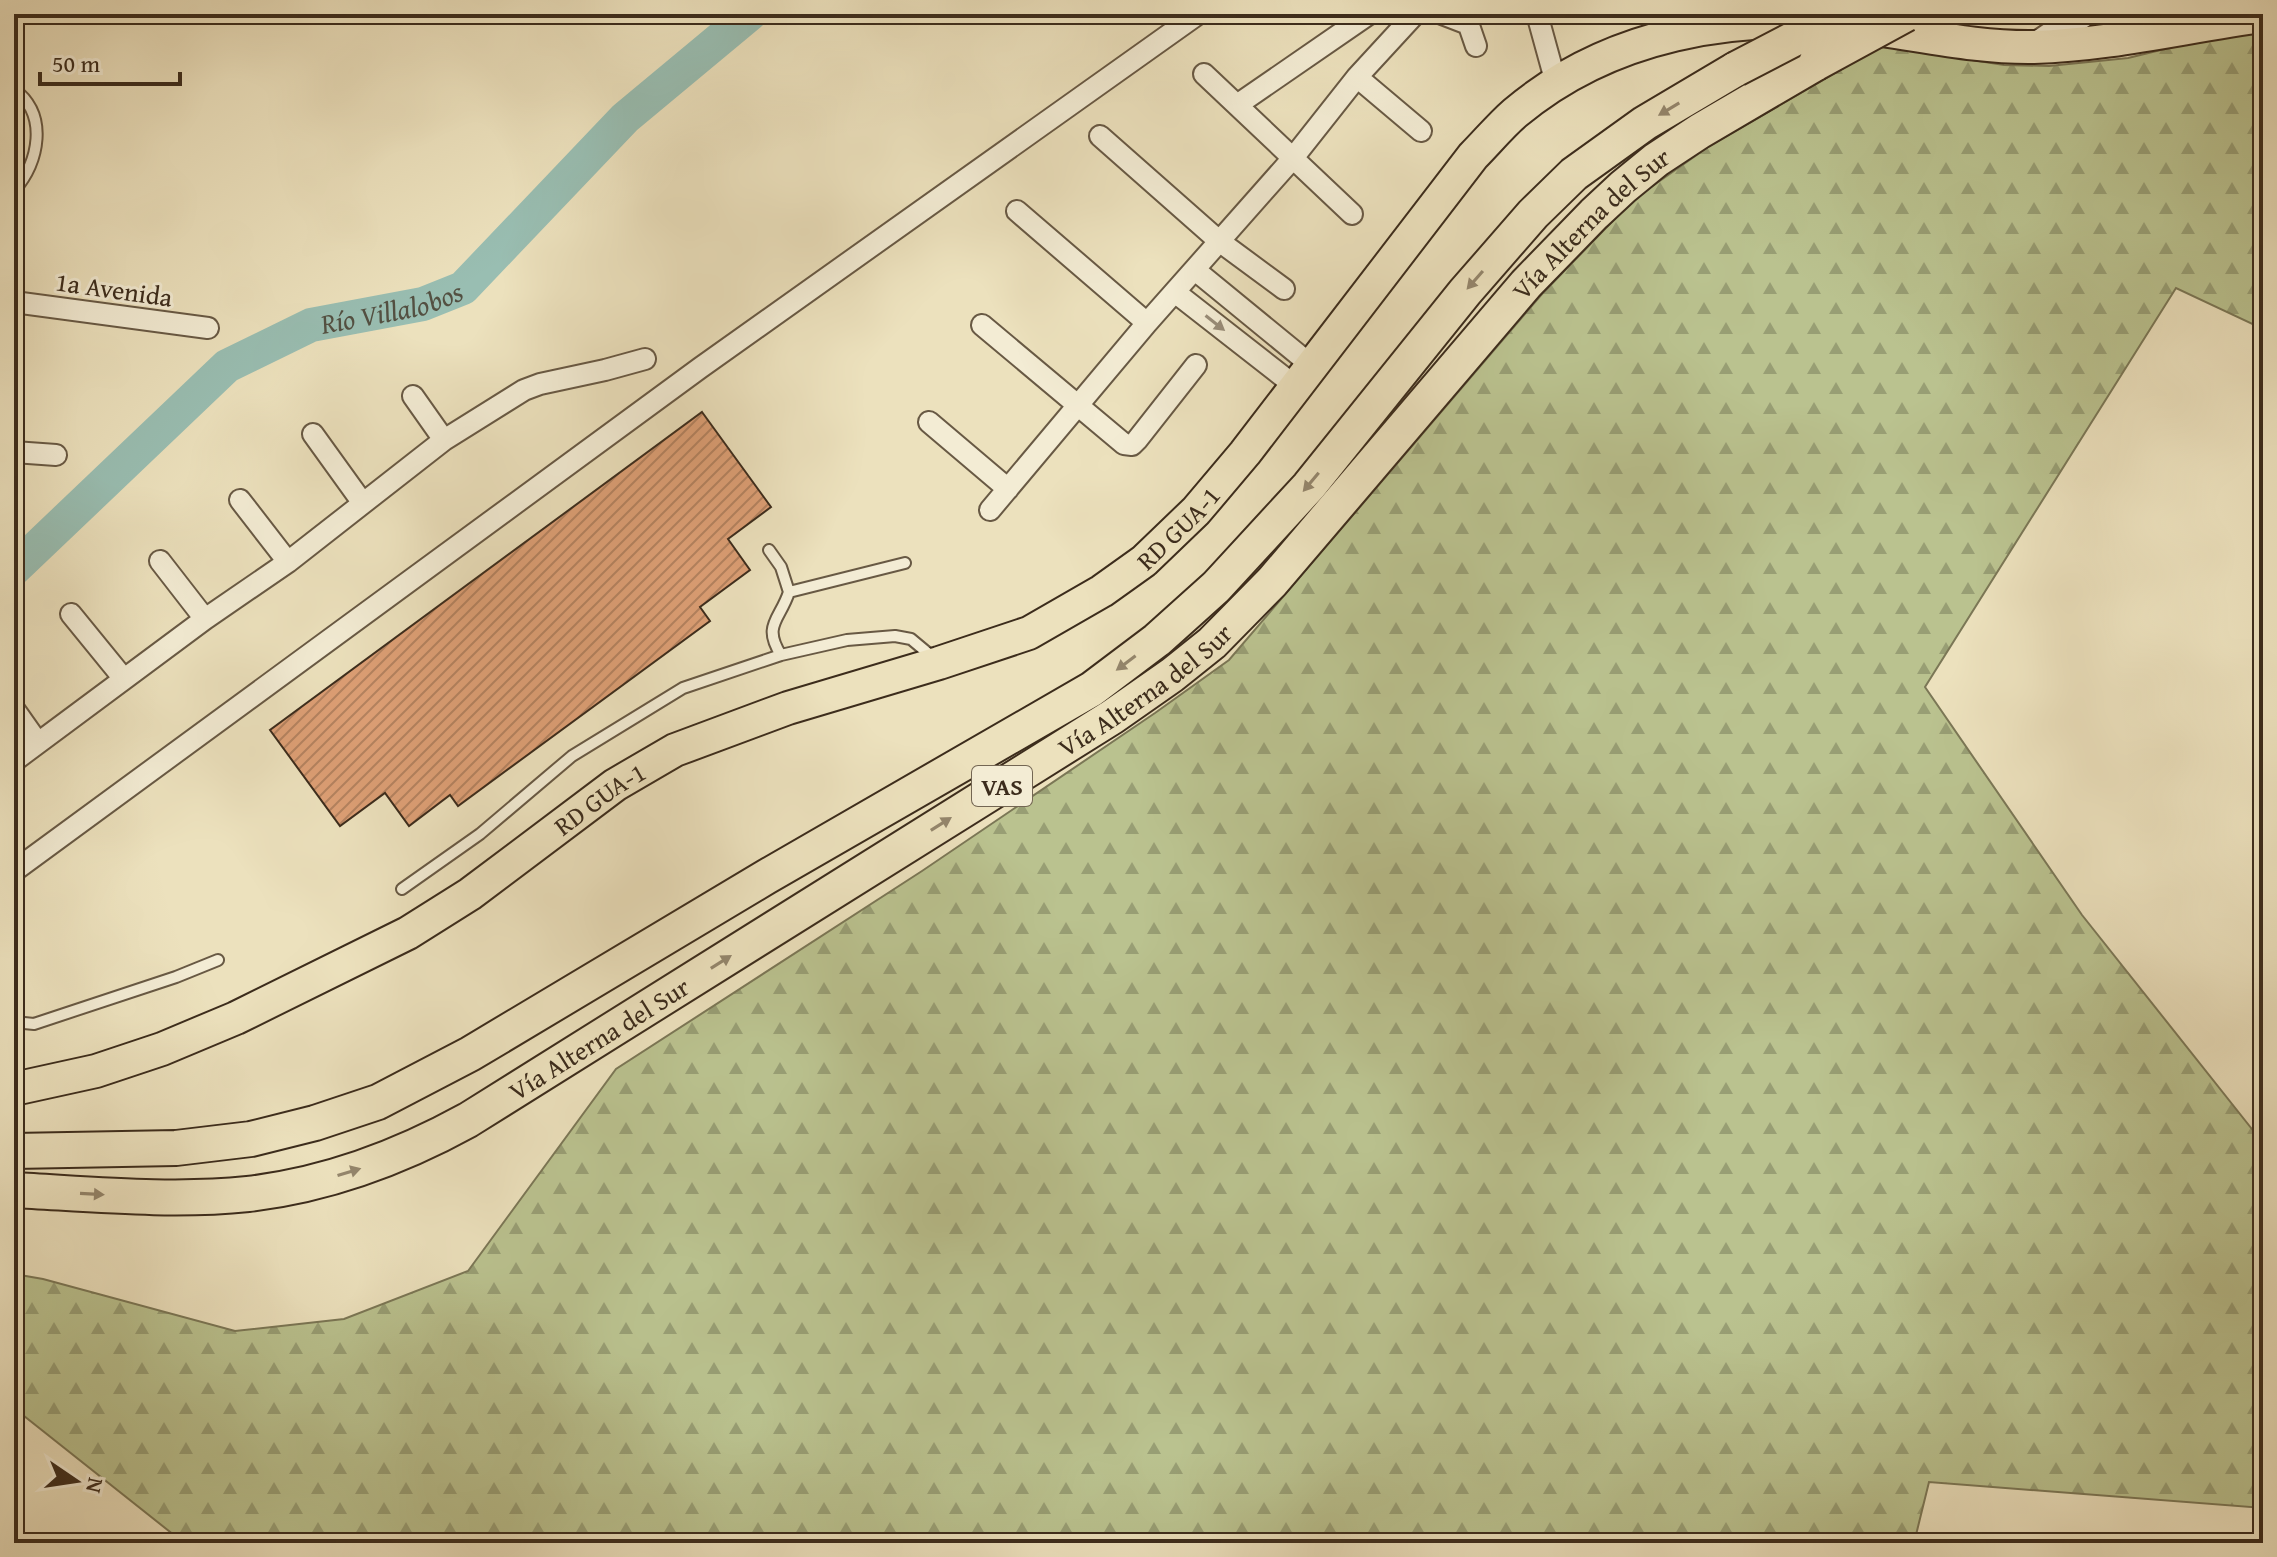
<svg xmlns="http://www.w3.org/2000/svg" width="2277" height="1557" font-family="'Gentium Book Plus',serif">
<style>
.forest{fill:url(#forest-firs);stroke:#7b7756;stroke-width:2}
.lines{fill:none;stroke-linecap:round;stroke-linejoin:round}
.river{stroke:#99beb2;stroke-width:34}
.building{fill:url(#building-hatch);stroke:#3c2c1c;stroke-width:2}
.service-casing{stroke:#685944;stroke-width:14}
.minor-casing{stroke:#685944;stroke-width:24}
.tertiary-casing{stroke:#685944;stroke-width:30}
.primary-casing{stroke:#3c2c1c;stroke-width:36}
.trunk-casing{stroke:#3c2c1c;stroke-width:38}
.service{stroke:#f3ecd4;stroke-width:10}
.minor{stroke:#f3ecd4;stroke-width:20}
.tertiary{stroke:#f3ecd4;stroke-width:26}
.primary{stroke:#ece1bd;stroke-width:32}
.trunk{stroke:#ece1bd;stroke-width:34}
.trunk-bridge-casing{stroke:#3c2c1c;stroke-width:38;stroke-linecap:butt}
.trunk-bridge{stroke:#ece1bd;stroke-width:34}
.oneway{fill:#94866c}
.oneway2{fill:#988c78}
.labels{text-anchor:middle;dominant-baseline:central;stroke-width:6;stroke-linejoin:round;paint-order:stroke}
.shield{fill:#f3ecd4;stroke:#736653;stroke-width:2}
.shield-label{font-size:24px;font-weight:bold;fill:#3c2c1c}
.street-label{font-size:26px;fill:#3c2c1c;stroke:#f3ecd4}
.water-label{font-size:28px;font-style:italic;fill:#535042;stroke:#f3ecd4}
</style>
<defs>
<pattern id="forest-firs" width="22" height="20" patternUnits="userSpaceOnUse" patternTransform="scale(2)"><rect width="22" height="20" fill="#bac28f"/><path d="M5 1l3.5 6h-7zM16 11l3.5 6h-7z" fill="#989e74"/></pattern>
<pattern id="building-hatch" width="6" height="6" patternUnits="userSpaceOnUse" patternTransform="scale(2)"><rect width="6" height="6" fill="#dd9f75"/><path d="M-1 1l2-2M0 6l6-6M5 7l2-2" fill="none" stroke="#b4825f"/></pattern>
</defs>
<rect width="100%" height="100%" fill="#ece1bd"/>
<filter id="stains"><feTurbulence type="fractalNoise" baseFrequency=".0025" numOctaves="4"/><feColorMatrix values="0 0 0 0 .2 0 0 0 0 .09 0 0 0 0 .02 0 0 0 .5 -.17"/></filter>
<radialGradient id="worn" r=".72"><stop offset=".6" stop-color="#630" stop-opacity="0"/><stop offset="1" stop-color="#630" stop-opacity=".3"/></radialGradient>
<path class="forest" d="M2263,32V329L2176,288L1925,687L2082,915L2263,1143V1508L1929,1482L1914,1543H184L14,1408V1274L43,1279L235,1331L344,1319L468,1271L616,1069L922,871L1155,713L1229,660L1542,294L1634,199L1711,145L1882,46L2004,65L2049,66L2128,58L2202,40Z"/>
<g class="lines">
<path class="river" id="s1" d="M14,569L227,366L311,325L423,304L463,288L625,118L750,14"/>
</g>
<path class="building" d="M702,412L771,507L728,539L750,570L700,607L710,621L458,806L450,795L409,826L385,793L340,826L270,730Z"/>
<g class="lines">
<defs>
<path id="service" d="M14,89C49,115 39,162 14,191
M769,550L781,567L789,592C780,620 762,625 781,655
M789,592L905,563
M402,889L480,834L572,756L683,688L781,655L847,640L895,636L911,639L935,659
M14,1022L34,1024L176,977L218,960"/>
<path id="minor" d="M1442,14L1468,24
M1465,14L1476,46
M1537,14L1556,83
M1204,74L1352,214
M1357,77L1421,131
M1237,105L1369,14
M1100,136L1219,241L1284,289
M1017,211L1147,323
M1195,270L1311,365
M1176,293L1295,386
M14,302L208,328
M982,325L1124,444L1132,445L1137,440L1196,365
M413,396L444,440
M929,422L1008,489
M313,434L362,502
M14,452L56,455
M240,500L288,562
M990,510L1147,323L1293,158L1357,77L1415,14
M160,561L205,619
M71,614L124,679
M14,709L38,743
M14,761L205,619L288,562L444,440L524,390L540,384L605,370L645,359
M14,871L700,368L1198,14"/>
<path id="tertiary" d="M2124,14L2131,26L2142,34
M2034,47L2083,14"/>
<g id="primary">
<path id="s2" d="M14,1089L96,1071L162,1049L236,1018L408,933L470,894L615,785L675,750L788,708L939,663L1029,633L1102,591L1144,561L1196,511L1245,453L1473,156C1487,142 1500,126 1515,113C1609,34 1734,12 1853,26C1914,33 1973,48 2034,47C2111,45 2187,26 2263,16"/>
</g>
<g id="trunk">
<path d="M14,1151L176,1148L251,1139L315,1123L378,1102L470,1054L766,877L1092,689L1157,640L1216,587L1309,486L1465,292L1533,214L1574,174L1645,123L1736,69"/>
<path id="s3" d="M14,1190C91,1194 171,1202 248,1194C326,1185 399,1158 468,1120L1112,717L1172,675L1212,643L1272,582L1526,284L1594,214L1623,187L1656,160L1700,131L1816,63"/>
</g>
</defs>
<use href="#service" class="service-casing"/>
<use href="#minor" class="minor-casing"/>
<use href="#tertiary" class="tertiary-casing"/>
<use href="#primary" class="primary-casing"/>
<use href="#trunk" class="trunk-casing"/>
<use href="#service" class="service"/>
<use href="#minor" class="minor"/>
<use href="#tertiary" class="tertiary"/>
<use href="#primary" class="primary"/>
<use href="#trunk" class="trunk"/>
<defs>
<path id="trunk-bridge" d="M1816,63L1906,14
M1736,69L1842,14"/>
</defs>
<use href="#trunk-bridge" class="trunk-bridge-casing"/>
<use href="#trunk-bridge" class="trunk-bridge"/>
</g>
<defs><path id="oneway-solid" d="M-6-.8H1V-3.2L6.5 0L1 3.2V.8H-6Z" transform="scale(2)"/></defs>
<g class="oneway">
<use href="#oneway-solid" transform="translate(1669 109) rotate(149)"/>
<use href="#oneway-solid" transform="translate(1475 280) rotate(131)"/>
<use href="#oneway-solid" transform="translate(1311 482) rotate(130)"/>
<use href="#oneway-solid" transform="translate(1126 663) rotate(143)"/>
<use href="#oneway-solid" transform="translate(941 824) rotate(-32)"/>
<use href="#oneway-solid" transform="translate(721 962) rotate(-32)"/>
<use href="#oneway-solid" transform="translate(349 1172) rotate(-17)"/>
<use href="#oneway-solid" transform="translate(92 1194) rotate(3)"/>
</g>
<use class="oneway2" href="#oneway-solid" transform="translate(1215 323) rotate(38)"/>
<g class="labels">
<rect class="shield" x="972" y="766" width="60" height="40" rx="6"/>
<g class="shield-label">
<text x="1002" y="786">VAS</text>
</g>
<g class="street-label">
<text stroke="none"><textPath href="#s3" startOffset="1918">Vía Alterna del Sur</textPath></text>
<text transform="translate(114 289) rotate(8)">1a Avenida</text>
<text stroke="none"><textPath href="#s2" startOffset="1306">RD GUA-1</textPath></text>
<text stroke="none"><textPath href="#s3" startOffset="1270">Vía Alterna del Sur</textPath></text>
<text stroke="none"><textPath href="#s2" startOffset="660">RD GUA-1</textPath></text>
<text stroke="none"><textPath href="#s3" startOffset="622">Vía Alterna del Sur</textPath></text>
</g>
<g class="water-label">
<text stroke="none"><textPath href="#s1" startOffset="470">Río Villalobos</textPath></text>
</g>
</g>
<rect width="2277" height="1557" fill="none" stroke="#ece1bd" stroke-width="48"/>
<rect x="16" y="16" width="2245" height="1525" fill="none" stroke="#3c2c1c" stroke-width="4"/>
<rect x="24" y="24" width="2229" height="1509" fill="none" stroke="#3c2c1c" stroke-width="2"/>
<g transform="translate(76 1481) rotate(103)" stroke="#f3ecd4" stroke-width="6" paint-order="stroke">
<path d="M0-6L14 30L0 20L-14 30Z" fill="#3c2c1c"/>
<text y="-12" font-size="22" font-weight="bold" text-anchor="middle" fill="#3c2c1c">N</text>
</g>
<path d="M40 72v12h140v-12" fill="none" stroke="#3c2c1c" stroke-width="4"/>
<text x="52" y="72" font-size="24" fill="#3c2c1c" stroke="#f3ecd4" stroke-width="6" paint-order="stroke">50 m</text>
<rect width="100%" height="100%" filter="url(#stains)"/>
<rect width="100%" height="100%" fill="url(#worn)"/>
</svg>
